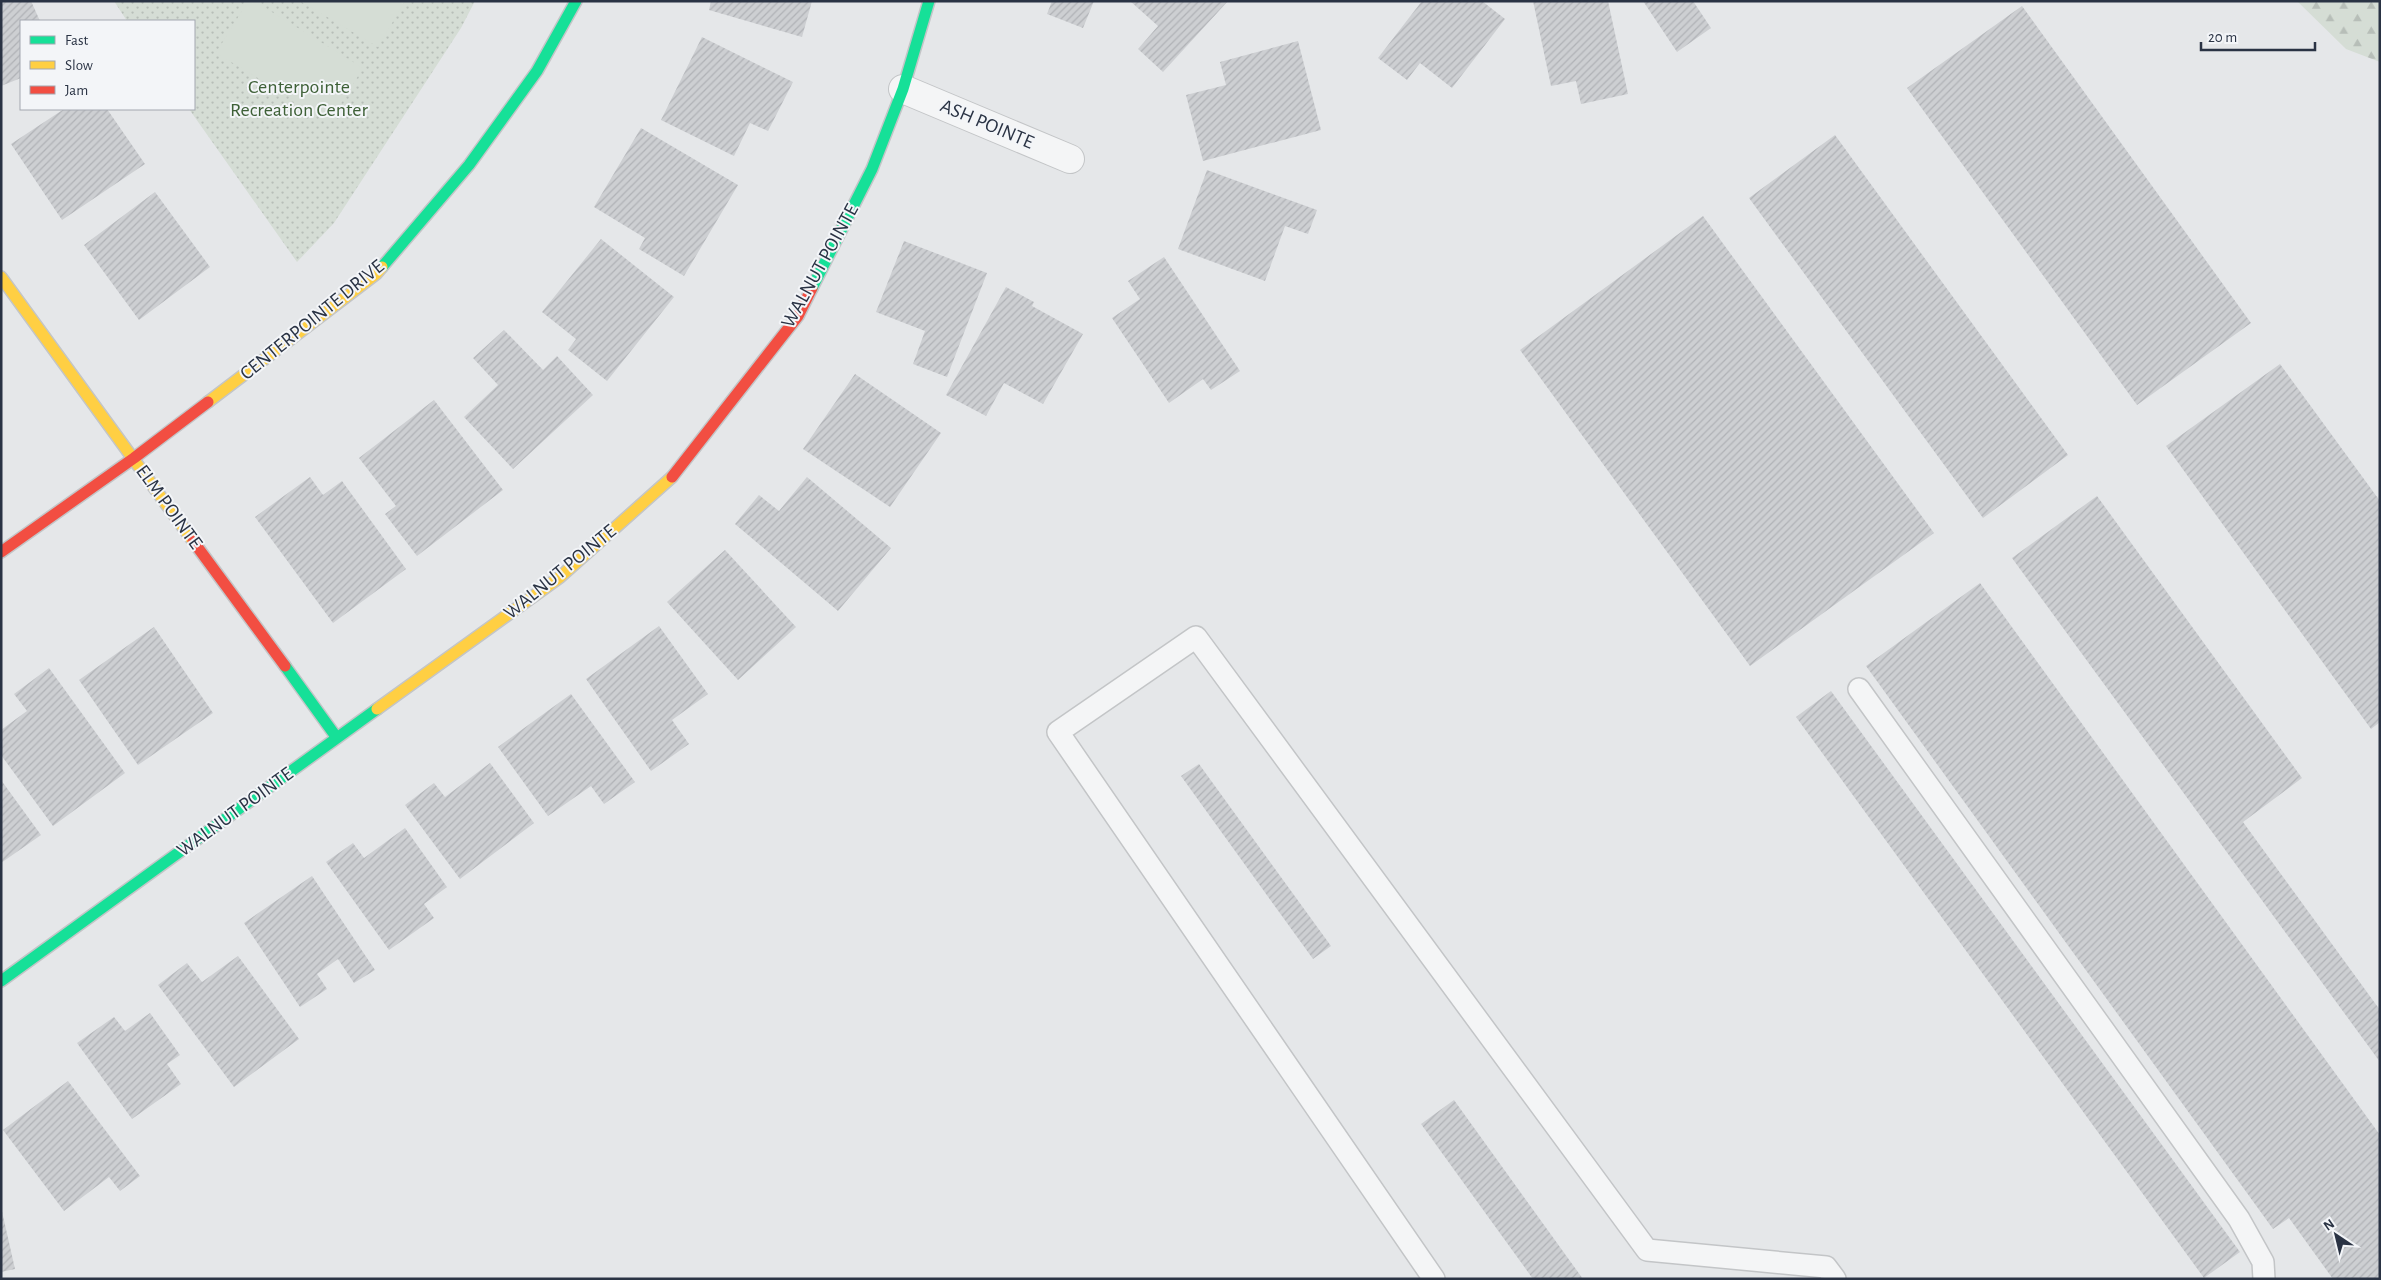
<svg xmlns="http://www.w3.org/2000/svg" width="2381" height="1280" font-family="'Alegreya Sans',sans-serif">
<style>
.forest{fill:url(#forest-firs)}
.park{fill:url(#park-dots)}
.pitch{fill:#d5ddd5}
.building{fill:url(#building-hatch)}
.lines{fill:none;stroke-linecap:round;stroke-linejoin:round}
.lane-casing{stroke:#c3c5c7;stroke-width:24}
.street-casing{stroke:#c3c5c7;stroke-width:30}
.fast-casing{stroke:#c3c5c7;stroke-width:14}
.slow-casing{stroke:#c3c5c7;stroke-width:14}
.jam-casing{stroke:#c3c5c7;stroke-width:14}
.lane{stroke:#f4f5f6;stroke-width:21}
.street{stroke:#f4f5f6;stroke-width:28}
.fast{stroke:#16e098;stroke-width:11}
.slow{stroke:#ffcf43;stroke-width:11}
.jam{stroke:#f24e42;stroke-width:11}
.labels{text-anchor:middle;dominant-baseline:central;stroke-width:4;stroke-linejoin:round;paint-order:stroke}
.park-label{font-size:20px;fill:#3e6037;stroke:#f3f5f8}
.street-label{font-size:20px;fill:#2a3344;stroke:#f3f5f8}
</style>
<defs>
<pattern id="forest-firs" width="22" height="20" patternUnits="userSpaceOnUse" patternTransform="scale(1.25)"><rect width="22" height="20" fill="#d5ddd5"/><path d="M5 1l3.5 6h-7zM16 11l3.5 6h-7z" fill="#b7beb8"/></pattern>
<pattern id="park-dots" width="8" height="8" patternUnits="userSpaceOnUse" patternTransform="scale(1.25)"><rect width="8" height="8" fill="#d5ddd5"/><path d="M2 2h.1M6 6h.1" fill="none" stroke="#b7beb8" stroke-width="1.8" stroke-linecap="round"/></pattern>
<pattern id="building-hatch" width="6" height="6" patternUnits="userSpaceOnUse" patternTransform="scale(1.25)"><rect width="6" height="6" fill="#cdcfd2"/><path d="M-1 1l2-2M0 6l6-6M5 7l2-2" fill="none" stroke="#b0b2b6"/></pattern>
</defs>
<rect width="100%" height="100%" fill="#e5e7e9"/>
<path class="forest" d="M2297,1H2380V62L2346,49Z"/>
<path class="park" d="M114,1H475L461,28L334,223L297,262L189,109H194V21H127Z"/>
<path class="pitch" d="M248,1H254L363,68L330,121L216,53Z
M300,1H405L378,47Z"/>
<path class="building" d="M2,1H31L40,21H21V78L1,86Z
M711,1H812L802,37L709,10Z
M1052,1H1094L1083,28L1047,14Z
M1130,1H1228L1163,72L1138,49L1158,26Z
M1422,1H1482L1505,19L1452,88L1420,63L1407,80L1378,58Z
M1533,1H1608L1628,94L1581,104L1576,81L1551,86Z
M1643,1H1693L1711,28L1677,52Z
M2022,6L2251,323L2137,405L1907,88Z
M702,37L793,82L768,131L750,123L734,156L661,120Z
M1298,41L1321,130L1203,161L1186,95L1226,85L1220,62Z
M64,109H107L145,164L62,220L11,144Z
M641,128L738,185L684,276L639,249L645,238L594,207Z
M1835,135L2068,455L1983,518L1749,198Z
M1207,170L1317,210L1308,234L1285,226L1265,281L1178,249Z
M155,192L210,267L139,320L84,245Z
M1703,216L1934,533L1750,666L1520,350Z
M601,239L674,297L607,381L568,350L576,339L542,312Z
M904,241L987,273L947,377L913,364L925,331L876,312Z
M1164,257L1240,371L1211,390L1203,379L1169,403L1112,318L1140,299L1128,281Z
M1006,287L1034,302L1032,306L1083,334L1043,404L1004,383L986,416L946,395Z
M504,330L543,370L557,356L593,395L513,469L464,417L498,385L473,358Z
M2280,364L2380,501V722L2371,729L2166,446Z
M855,374L941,433L890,507L803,449Z
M434,400L503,490L417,556L385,514L396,506L359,458Z
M310,477L323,495L342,481L406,569L333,623L255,517Z
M807,477L891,548L838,611L735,524L759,495L779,511Z
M2097,496L2302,778L2243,822L2380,1010V1062L2012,558Z
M725,550L796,627L738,680L667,602Z
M1980,583L2380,1135V1279H2333L2289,1218L2273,1229L1866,666Z
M659,626L708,694L672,720L689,744L651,771L586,679Z
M154,627L213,713L138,765L79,680Z
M49,668L125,773L53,826L1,755V730L27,711L14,694Z
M1831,691L2240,1252L2204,1278L1796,717Z
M571,694L635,782L604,804L591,786L548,816L498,747Z
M490,763L534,823L460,879L405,805L434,783L445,797Z
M1199,764L1331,946L1313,959L1181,776Z
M1,780L41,835L1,863Z
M405,828L447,887L424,904L434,918L389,950L326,862L353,843L364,858Z
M312,876L375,970L354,983L338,959L317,974L327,989L300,1007L244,923Z
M238,956L299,1039L234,1087L158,985L187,963L202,982Z
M150,1013L180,1055L167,1064L181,1084L132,1119L77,1043L114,1017L125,1031Z
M68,1081L140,1176L120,1191L109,1177L64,1211L3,1130Z
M1454,1100L1583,1279H1533L1421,1124Z
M1,1207L15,1269L1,1272Z"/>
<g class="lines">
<defs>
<path id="lane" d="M1859,689L2239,1219L2263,1262L2264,1279
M1434,1279L1058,732L1196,637L1647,1250L1826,1267L1835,1279"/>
<path id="street" d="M903,89L1070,159"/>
<path id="fast" d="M382,267L469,165L537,71L576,1
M812,288L872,169L903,89L929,1
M285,666L337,738
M1,981L377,709"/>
<path id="slow" d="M1,277L193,541
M208,402L376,274L382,267
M377,709L560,577L672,477"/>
<path id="jam" d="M672,477L798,316L812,288
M193,541L285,666
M1,552L134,458L208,402"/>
</defs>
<use href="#lane" class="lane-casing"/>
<use href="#street" class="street-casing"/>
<use href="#fast" class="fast-casing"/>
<use href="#slow" class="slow-casing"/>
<use href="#jam" class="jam-casing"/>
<use href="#lane" class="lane"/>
<use href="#street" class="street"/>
<use href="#fast" class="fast"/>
<use href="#slow" class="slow"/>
<use href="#jam" class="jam"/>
</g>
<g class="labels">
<g class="park-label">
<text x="299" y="87">Centerpointe<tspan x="299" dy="23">Recreation Center</tspan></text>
</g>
<g class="street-label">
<text transform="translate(987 124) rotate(23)">ASH POINTE</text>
<text transform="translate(820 266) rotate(-61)">WALNUT POINTE</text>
<text transform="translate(312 320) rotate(-39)">CENTERPOINTE DRIVE</text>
<text transform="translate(169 507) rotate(54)">ELM POINTE</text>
<text transform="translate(560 572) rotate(-39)">WALNUT POINTE</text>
<text transform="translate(235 812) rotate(-36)">WALNUT POINTE</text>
</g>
</g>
<rect width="2381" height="1280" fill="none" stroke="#2a3344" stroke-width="5"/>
<rect x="20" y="20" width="175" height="90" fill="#f3f5f8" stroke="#a3a7b0"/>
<rect x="30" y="36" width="25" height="8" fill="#16e098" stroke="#a3a7b0"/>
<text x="65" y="45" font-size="15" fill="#2a3344">Fast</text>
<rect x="30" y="61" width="25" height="8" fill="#ffcf43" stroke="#a3a7b0"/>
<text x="65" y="70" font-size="15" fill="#2a3344">Slow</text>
<rect x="30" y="86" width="25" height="8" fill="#f24e42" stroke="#a3a7b0"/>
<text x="65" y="95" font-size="15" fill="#2a3344">Jam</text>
<g transform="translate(2336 1235) rotate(325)" stroke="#f3f5f8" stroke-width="4" paint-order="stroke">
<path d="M0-4L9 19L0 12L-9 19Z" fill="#2a3344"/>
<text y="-8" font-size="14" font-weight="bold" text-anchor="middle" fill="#2a3344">N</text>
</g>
<path d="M2201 42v8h114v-8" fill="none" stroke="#2a3344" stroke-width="2.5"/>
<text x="2208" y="42" font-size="15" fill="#2a3344" stroke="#f3f5f8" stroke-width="4" paint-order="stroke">20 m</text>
</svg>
